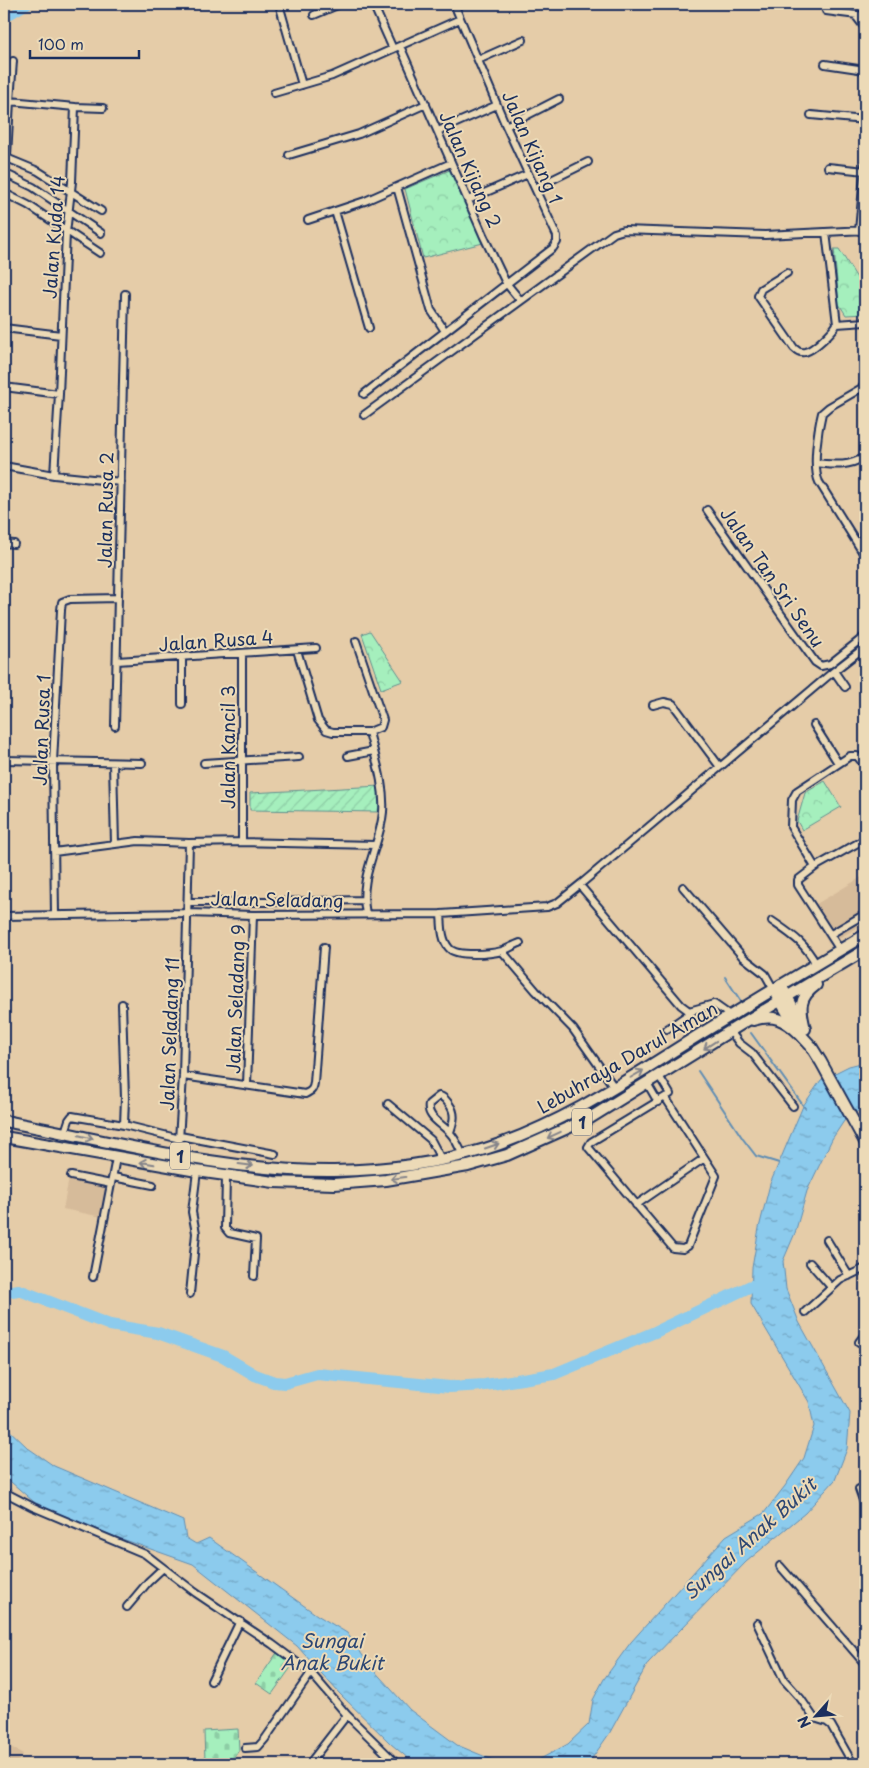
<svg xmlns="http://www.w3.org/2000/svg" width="869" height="1768" font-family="'Playpen Sans',sans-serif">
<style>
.built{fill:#d6bb9a}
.cemetery{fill:url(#cemetery-stones);stroke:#608f8e}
.park{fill:url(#park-crowns);stroke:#608f8e}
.garden{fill:url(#garden-furrows);stroke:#608f8e}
.water{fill:url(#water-ripples);stroke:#5f8db4}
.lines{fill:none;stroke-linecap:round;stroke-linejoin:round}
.stream{stroke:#5f8db4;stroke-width:2}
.canal{stroke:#8ccbed;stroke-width:8}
.river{stroke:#8ccbed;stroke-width:12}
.minor-casing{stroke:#1b2f5e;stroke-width:10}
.primary-casing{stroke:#1b2f5e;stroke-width:14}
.trunk-casing{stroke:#1b2f5e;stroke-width:14}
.minor{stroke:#ecdab7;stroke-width:6}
.primary{stroke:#ecdab7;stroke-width:10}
.trunk{stroke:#ecdab7;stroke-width:10}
.oneway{stroke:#84848a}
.labels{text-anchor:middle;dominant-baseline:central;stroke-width:4;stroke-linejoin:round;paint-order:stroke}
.shield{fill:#ecdab7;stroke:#5a6279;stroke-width:1}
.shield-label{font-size:16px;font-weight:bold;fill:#1b2f5e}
.street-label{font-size:18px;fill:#1b2f5e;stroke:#ecdab7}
.water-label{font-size:19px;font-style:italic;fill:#2c4673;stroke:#ecdab7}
</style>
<defs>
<pattern id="cemetery-stones" width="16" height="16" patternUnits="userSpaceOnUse" patternTransform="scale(1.25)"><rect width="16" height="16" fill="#a5efbd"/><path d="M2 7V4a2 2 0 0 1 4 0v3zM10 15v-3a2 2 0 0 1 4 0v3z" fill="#8dcda5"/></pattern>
<pattern id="park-crowns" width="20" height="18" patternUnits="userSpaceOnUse" patternTransform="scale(1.25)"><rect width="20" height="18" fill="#a5efbd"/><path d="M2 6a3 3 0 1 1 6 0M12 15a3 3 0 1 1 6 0" fill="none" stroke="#8dcda5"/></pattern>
<pattern id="garden-furrows" width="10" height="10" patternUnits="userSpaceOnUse" patternTransform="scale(1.25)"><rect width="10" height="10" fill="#a5efbd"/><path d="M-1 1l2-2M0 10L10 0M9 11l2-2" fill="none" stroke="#8dcda5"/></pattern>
<pattern id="water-ripples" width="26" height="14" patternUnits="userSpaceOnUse" patternTransform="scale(1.25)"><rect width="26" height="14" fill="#8ccbed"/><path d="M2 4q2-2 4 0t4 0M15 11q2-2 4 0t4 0" fill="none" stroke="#72a5c3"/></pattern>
</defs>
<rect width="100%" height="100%" fill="#e5cca8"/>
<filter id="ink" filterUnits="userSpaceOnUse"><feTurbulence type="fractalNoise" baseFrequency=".02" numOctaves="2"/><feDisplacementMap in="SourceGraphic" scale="10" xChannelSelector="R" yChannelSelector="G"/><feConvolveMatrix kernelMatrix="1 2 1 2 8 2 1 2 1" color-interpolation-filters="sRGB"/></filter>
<g filter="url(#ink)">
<path class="built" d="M865,875V923L829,944L808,909Z
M70,1173L109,1181L102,1217L63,1209Z
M4,1743L23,1754L16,1764H4Z"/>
<path class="cemetery" d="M281,1647L297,1659L272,1694L256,1683Z
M238,1729L239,1750L233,1759L205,1761L204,1731Z"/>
<path class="park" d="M452,169L483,243L423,258L405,189Z
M839,249L865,291V314L846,315L839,304L834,249Z
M370,631L403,681L381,689L362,634Z
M825,781L841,807L802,830L797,821L805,793Z"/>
<path class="garden" d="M380,786V812L250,810V793Z"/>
<path class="water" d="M865,1062V1106L844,1121L832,1139L807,1191L795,1233L783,1261L786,1289L799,1322L850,1413L847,1449L835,1480L805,1513L746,1562L648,1663L609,1734L588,1764H531L568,1744L589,1724L593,1700L604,1679L631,1642L726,1536L764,1513L785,1486L804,1458L814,1426L809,1402L751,1304L752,1268L759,1228L770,1184L803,1106L821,1080L849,1066Z
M4,1425L28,1448L54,1466L183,1521L186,1538L196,1544L209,1538L317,1615L347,1633L370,1666L410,1710L457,1745L493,1760L527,1764H415L391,1744L339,1693L297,1646L193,1564L77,1523L34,1502L4,1476Z"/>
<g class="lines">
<path class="stream" d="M725,977L742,1003
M751,1033L805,1108
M698,1071L743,1139L756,1156L779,1163"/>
<path class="canal" d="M4,19L29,4"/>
<path class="river" d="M4,1292L19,1290L110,1325L158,1333L223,1356L255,1375L274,1382L285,1383L317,1374L450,1387L485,1385L554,1374L655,1332L751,1286L767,1288"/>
<defs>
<path id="minor" d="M279,4L302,85
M373,4L393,49
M826,11L865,16
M314,15L340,4
M855,15L865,28
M400,46L484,237L506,283L520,300
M478,60L523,40
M13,61L10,101L75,107L72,182L66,233L59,394L54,475
M825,64L865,70
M274,93L332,76L460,19
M10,101L7,156L9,159L38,171L101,211
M75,107L103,108
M811,115L865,120
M506,126L559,99
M438,131L497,105
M289,155L359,134L426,104
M828,167L865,171
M4,173L33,187L101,233
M397,187L431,310L445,331
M535,188L588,162
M4,193L28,205L100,253
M468,200L528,174
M335,211L369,328
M308,220L365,201L451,163
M859,231L865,164
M787,273L761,289L758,296L794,348C797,351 801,353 805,352C814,350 833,331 837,324L826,232
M837,324L865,322
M4,328L61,335
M865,386L829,407L822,413C818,429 812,467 819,482L865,556
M4,387L59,394
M364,394L553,248L557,242V236L506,126L454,4
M364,415L614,233L624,230L765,235L865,230
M816,463C836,465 847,467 865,457
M4,466L54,475L121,482
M707,510L815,662L821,666L830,664L865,636
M4,543L14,544
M297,650L318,720L326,730L333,732H369L381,727L383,720L356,641
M182,657V704
M117,661L316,648
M834,671L845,687
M653,705L664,702L673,704L720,767
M814,725L838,763
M115,726L125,294
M348,756L374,751
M4,760L142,763
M113,763L115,844
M204,763L299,757
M242,842V653
M54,852L138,841L189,843L242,842L375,845
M815,867L791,827L792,800L797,791L850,756H857L865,766
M683,887L743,957L765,974L774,990
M583,889L681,1005L689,1011L714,1004L731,1016
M188,902H267L363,900
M366,914C358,875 380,848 383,812C385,785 375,757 369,732
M441,914C442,925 441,939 449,948C456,957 491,954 502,951C508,949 514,945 520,943
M55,915L53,762L61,610L62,602L70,599L118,598
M4,916L188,913L253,915L441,914L547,907L557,903L582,883L834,671L865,647
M772,921C792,935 804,942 816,964
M831,934L865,914
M840,950L798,885V880L815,867L865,839
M502,951L536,991L573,1029L614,1087
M859,953L865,963
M122,1004L125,1098L124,1125
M667,1029L693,1011
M730,1031L739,1043L752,1053L793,1106
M183,1076L305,1094C311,1091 313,1090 314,1083L324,947
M659,1076L670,1094L665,1097L591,1142L588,1147L673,1248L683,1249L688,1246L716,1176L665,1097
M647,1083L658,1102
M247,1085L253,915
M388,1104L431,1140L441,1159
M65,1132L69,1120L72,1116L124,1125L180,1139
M450,1132C454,1121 456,1113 449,1104C445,1099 444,1097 439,1096L429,1104C426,1118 443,1124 450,1133C456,1139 459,1148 463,1155
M180,1136L275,1154
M178,1156L183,1076L189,843
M71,1176L111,1184
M226,1176L225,1228L229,1233L256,1239L254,1276
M113,1177L153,1185
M636,1205L703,1159
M827,1240L849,1276
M810,1263L831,1287
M93,1277L116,1158
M190,1294L196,1233L192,1212L197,1171
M805,1312L840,1280L865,1268
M859,1342L865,1334
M859,1489L865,1506
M4,1492L33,1507L145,1554L196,1593L272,1644L311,1673L347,1715L397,1764
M780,1566L865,1664
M127,1607L148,1582L163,1568
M757,1623L784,1680L801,1699L814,1718L827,1722L831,1725L853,1764
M211,1681L240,1621
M245,1748L258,1747L265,1739L311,1673
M309,1764L347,1715"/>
<path id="primary" d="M781,985L803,1026
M774,990L799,1033L811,1046L821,1062L865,1142"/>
<path id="trunk" d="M753,1020C774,1014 784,1019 799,1033
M805,1029C800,1009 798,998 816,985
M4,1121C113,1141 222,1172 334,1171C383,1170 439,1163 485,1149C564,1124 633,1076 702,1033C756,1000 811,967 865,935
M4,1137L197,1171L274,1182L334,1184L386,1180L468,1166L507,1155L590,1118L743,1023L865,950"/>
</defs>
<use href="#minor" class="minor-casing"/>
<use href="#primary" class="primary-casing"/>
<use href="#trunk" class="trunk-casing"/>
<use href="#minor" class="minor"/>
<use href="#primary" class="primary"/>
<use href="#trunk" class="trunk"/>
</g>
<defs><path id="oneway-shaft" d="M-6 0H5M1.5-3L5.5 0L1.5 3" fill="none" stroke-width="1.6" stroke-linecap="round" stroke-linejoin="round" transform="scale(1.25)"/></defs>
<g class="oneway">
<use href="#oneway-shaft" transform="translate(710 1045) rotate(147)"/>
<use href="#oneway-shaft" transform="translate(637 1074) rotate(-30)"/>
<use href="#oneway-shaft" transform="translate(554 1135) rotate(155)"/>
<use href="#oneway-shaft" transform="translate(86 1137) rotate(13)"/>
<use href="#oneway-shaft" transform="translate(492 1146) rotate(-19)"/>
<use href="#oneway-shaft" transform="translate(147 1163) rotate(-170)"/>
<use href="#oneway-shaft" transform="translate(246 1165) rotate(7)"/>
<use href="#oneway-shaft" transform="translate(398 1178) rotate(172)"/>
</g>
</g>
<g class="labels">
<g class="shield">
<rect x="572" y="1108.5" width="20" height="27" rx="4"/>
<rect x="170" y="1142.5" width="20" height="27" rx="4"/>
</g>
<g class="shield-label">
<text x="582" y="1122">1</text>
<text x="180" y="1156">1</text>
</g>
<g class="street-label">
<text transform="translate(533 147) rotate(66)">Jalan Kijang 1</text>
<text transform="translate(471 169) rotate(66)">Jalan Kijang 2</text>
<text transform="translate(53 237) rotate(-86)">Jalan Kuda 14</text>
<text transform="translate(105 510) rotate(-89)">Jalan Rusa 2</text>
<text transform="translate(773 577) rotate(55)">Jalan Tan Sri Senu</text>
<text transform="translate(216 640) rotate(-4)">Jalan Rusa 4</text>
<text transform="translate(41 730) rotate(-88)">Jalan Rusa 1</text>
<text transform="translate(227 747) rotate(-90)">Jalan Kancil 3</text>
<text transform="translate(277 899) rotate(1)">Jalan Seladang</text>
<text transform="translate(235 999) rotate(-88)">Jalan Seladang 9</text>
<text transform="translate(169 1034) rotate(-88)">Jalan Seladang 11</text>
<text transform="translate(627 1057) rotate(-30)">Lebuhraya Darul Aman</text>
</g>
<g class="water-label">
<text transform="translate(749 1538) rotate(-42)">Sungai Anak Bukit</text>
<text x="332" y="1640">Sungai<tspan x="332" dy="22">Anak Bukit</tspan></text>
</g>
</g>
<rect width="869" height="1768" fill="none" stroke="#ecdab7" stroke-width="20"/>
<rect x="10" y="10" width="849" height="1748" fill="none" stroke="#1b2f5e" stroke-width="2" filter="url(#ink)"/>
<g transform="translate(816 1716) rotate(243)" stroke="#ecdab7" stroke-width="4" paint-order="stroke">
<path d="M0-4L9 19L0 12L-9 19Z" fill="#1b2f5e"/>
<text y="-8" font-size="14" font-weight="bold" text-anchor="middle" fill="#1b2f5e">N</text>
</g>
<path d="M30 50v8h109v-8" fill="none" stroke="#1b2f5e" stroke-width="2.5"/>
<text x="38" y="50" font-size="15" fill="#1b2f5e" stroke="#ecdab7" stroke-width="4" paint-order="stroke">100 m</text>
</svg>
